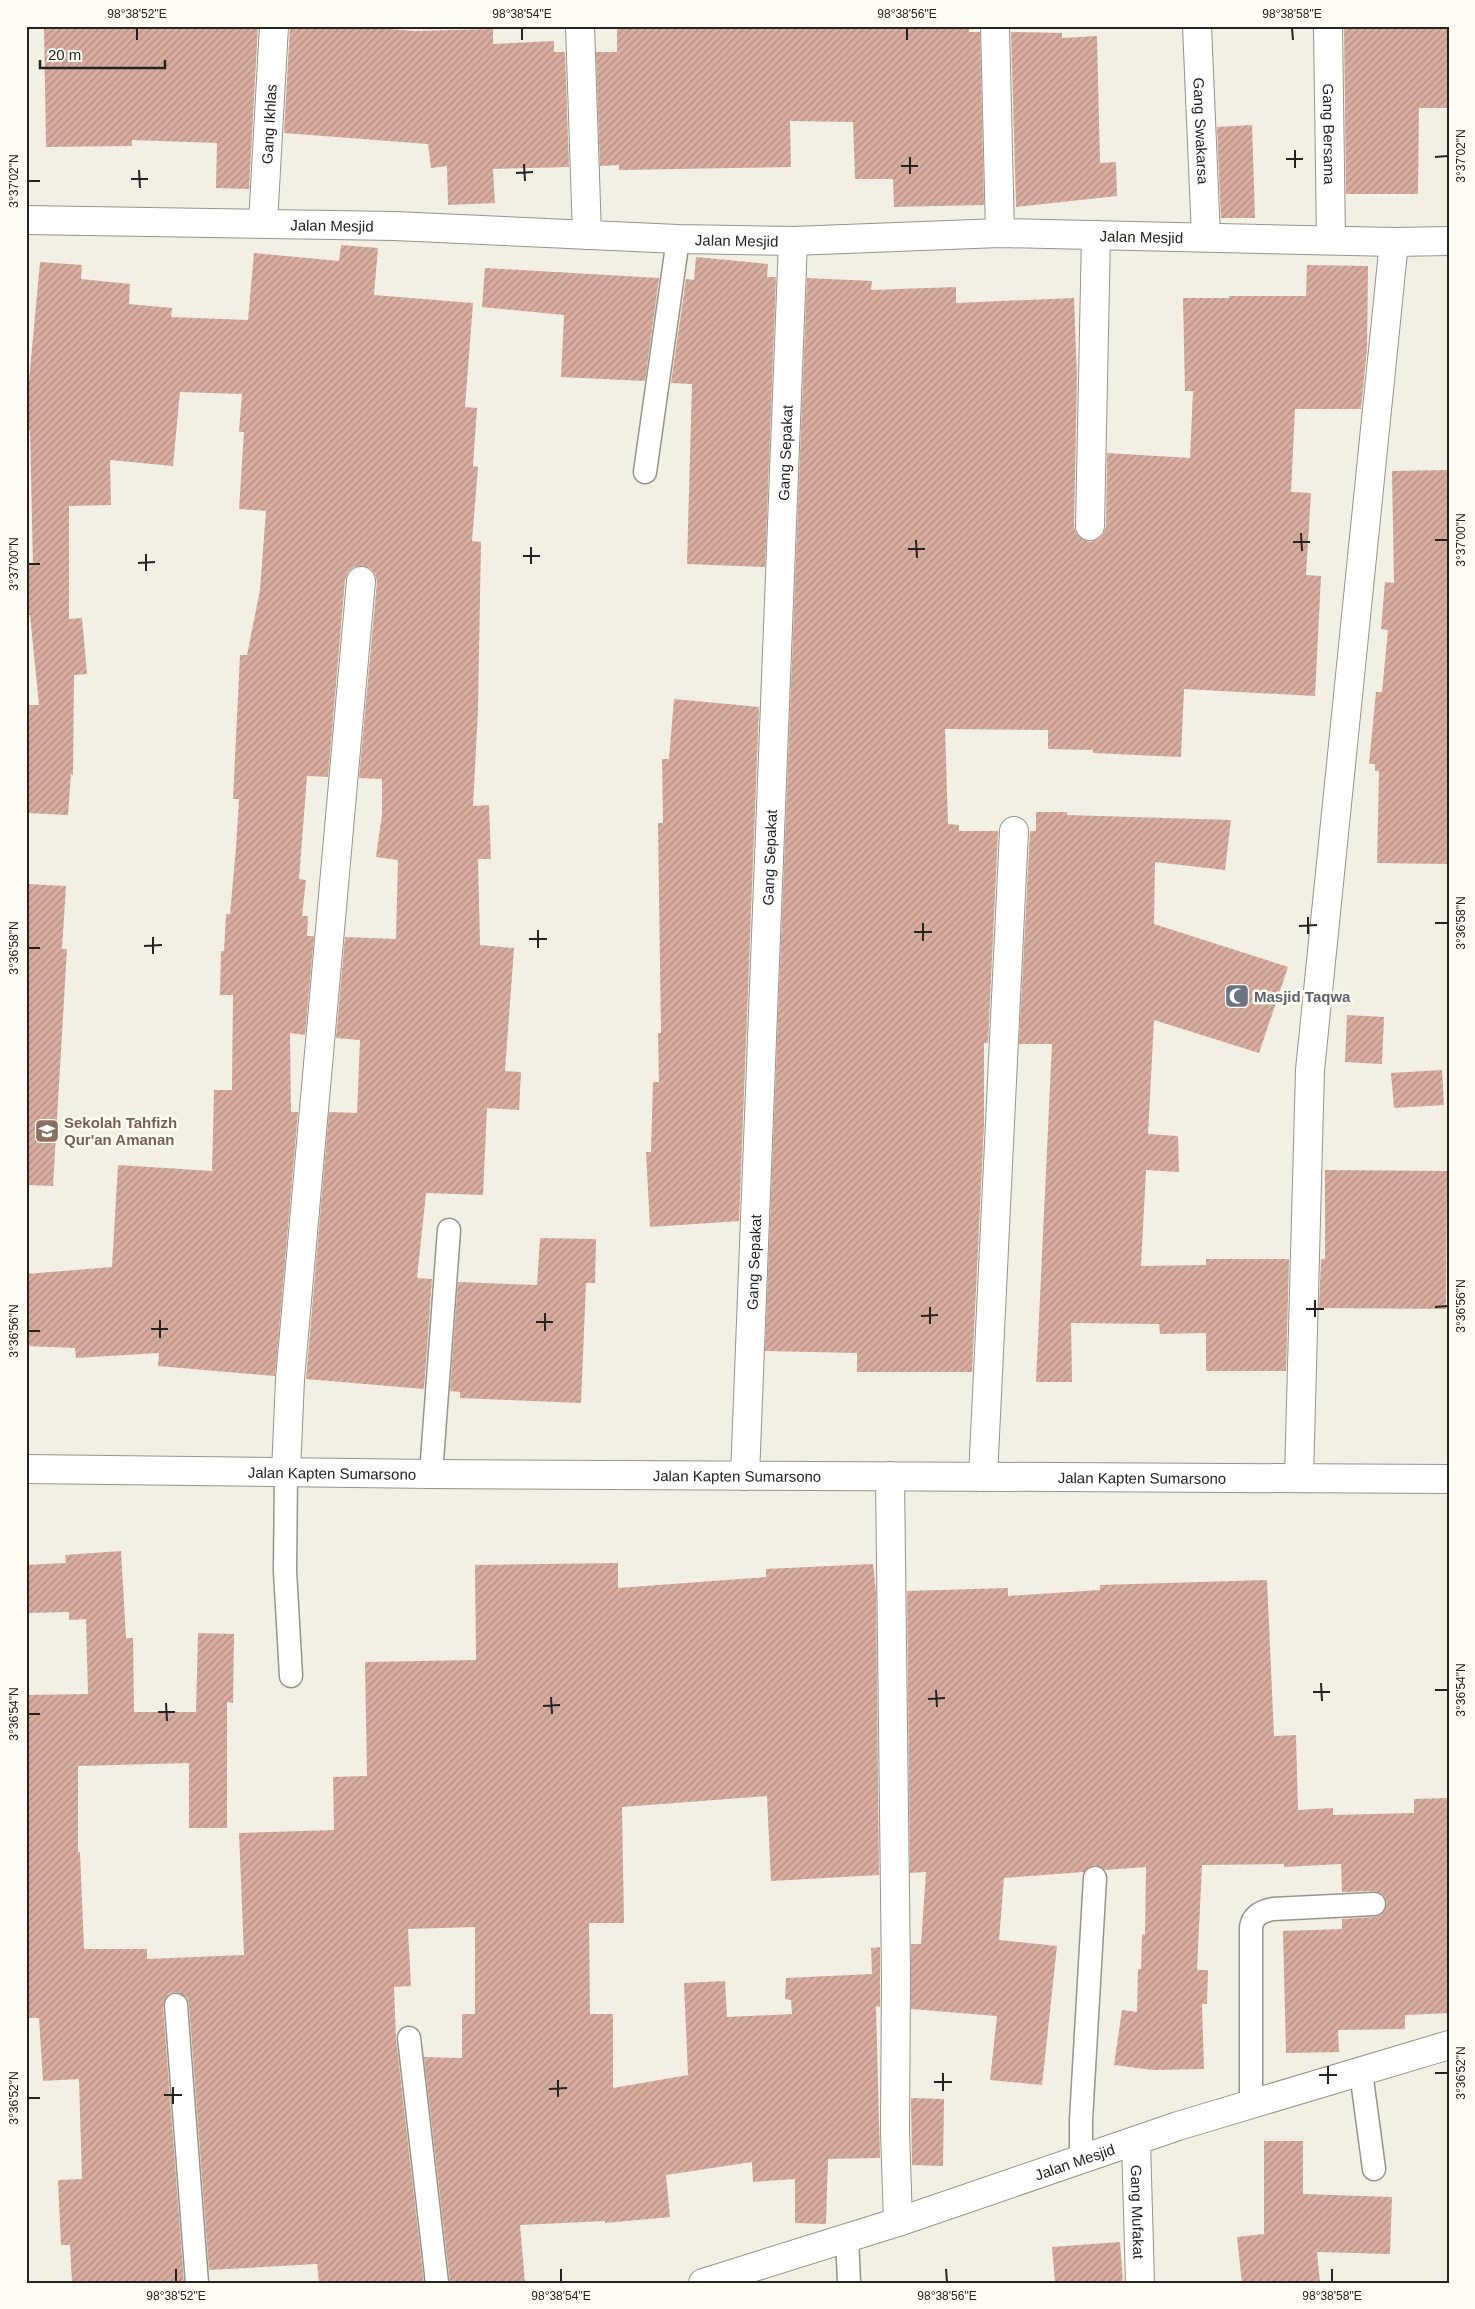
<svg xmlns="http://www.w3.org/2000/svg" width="1475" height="2309" font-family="Helvetica,sans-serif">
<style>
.building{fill:url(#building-hatch)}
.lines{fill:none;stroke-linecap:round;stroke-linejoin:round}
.lane-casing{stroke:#969389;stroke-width:25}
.street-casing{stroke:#969389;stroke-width:30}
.highway-casing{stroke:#969389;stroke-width:30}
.lane{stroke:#fff;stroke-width:22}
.street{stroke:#fff;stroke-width:28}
.highway{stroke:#fff;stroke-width:28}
.ticks{fill:none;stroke:#24231f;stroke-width:2}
.labels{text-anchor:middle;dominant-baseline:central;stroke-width:5;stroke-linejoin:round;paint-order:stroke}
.street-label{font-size:15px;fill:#24231f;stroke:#fffdf3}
.worship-label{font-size:15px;font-weight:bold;fill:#5b616d;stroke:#fffdf3;text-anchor:start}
.education-label{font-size:15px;font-weight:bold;fill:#785e54;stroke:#fffdf3;text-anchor:start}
.neatline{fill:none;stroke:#24231f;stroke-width:2}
.ticks-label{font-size:12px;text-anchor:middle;fill:#24231f}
</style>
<defs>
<pattern id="building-hatch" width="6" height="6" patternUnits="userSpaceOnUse" patternTransform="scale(1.25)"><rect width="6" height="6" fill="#d9ad9f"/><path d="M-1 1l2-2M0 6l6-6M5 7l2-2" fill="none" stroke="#b08c81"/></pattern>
</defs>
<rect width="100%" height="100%" fill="#f2efe4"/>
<path class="building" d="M44,26H258L249,189L216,188L217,143L132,140V146L46,147Z
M290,26H352L415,31L493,29V44L554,41V52H565L569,167L493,169L495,203L448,205L447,166L431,168L428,144L284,133Z
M617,26H969V32H980L984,205L894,207L893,179H855L853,122L790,121L791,167L619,170V165L600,166L596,52H617Z
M1344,26H1449V108H1419L1418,194H1346Z
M1011,32L1062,33V38L1097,36L1100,163L1116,162L1117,196L1016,207Z
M1252,125L1255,218H1221L1217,127Z
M341,245L378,248L374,295L473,303L465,407L477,408L473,466L478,467L472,541L481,542L478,710L473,806L489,805L491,859H478L480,945L514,948L505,1071L521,1072L519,1110L487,1108L483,1195L426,1193L417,1278L432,1279L424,1389L306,1379L329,1112L357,1113L360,1040L336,1038L345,937L396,939L398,860L376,857L382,815V779L359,778L377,582L375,574L370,568L363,566L354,567L348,572L345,580L328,777L307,776L299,879L306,880L302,916H308L307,936H314L305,1035L290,1033L291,1112H298L275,1376L158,1366L159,1353L76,1358L75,1348L26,1346V1274L112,1267L118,1165L212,1171L214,1090H232L233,995H220L221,951H224L226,914H230L236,848L239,799H233L240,655H247L260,590L266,511L239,509L244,432H239L242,394L180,392L173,466L110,460L111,505L69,506V619L82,618L87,674L74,675L73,775L71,774L68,815L26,813V705H39L30,615H26V565H33L30,431L26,430V413L40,262L82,265L81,279L130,284L129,304L172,308L171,317L248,320L254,253L339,261Z
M696,257L768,264L767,277H776L765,567L687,564L692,384L671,383L686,279L694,280Z
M1307,265L1368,266L1367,349L1361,409H1295L1291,492L1311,493L1306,575L1321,576L1315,696L1184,689L1181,757L1093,753V750L1048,749V730L945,729L948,824L959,825V831H998L988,1043H984V1124L972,1372H857V1353L765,1351L807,278L872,281L871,290L956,287V303L1074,298L1077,377L1074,526L1076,533L1082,539L1090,542L1098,539L1103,534L1106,527L1107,453L1190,458L1193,391H1185L1183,298H1229V296H1306Z
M485,268L659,278L645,381L561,377L564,315L482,307Z
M1449,470V864L1377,863L1379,771H1375V764H1369L1376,692H1382L1388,630L1381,629L1385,582L1394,583L1392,471Z
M674,699L759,707L739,1221L650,1227L646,1152H651L653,1082H659L658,1033H661L658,823H663L662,759H669Z
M1036,812H1067V815L1231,820L1225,870L1155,862L1154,924L1288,967L1259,1053L1154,1020L1148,1134L1178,1136L1179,1172L1146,1170L1141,1266L1206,1265V1259H1289L1286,1371H1206V1333L1160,1334L1159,1324L1071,1323L1072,1382H1036L1052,1044H1019L1030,831H1036Z
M26,884L66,886L62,949H67L53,1186L26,1185Z
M1347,1015L1384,1017L1382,1064L1345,1062Z
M1442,1070L1444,1105L1394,1108L1391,1073Z
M1325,1170L1447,1171L1446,1309L1319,1308L1321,1259H1325Z
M540,1238L596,1239L595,1283H586L581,1403L460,1398V1392L450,1391L458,1282L537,1285Z
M121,1551L126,1638H133L134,1712H196L198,1633L234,1634L233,1703L227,1702V1828H189V1763L78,1766V1852H80L84,1949H147V1959L244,1955L239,1833L334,1830L333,1777L367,1776L365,1662L476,1660L475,1565L618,1563V1588L766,1577V1569L873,1564L876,1592L879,1875L771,1881L767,1796L622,1807L624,1923H589L590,2014H613V2088L688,2075L684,1983L725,1981L727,2017L792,2014L791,2000L785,1999L786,1978L872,1974L871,1948L880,1947V2007L876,2006L880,2158L828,2159L826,2224L795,2223V2179L753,2182L752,2162L666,2175L670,2217L605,2223V2221L520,2225L525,2283H450L424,2057L462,2058V2014H475V1927L408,1929L411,1986L394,1987L396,2039L424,2283H319L317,2264L209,2270L189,2004L187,1997L176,1992L168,1994L163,2006L184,2283H72L70,2245H61L58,2180L82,2179L79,2079L43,2081L39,2018H26V1695L88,1694L86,1619L69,1620V1612L26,1613V1565L66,1563L65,1555Z
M1267,1580L1274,1736L1296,1735L1298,1810L1333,1808V1815L1414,1813V1799L1449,1798V2013L1405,2015V2029L1338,2030L1339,2052L1286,2053L1283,1931L1342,1929V1919L1375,1917L1381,1915L1387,1904L1385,1897L1380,1893L1374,1891L1342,1892L1341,1864L1284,1867V1864L1202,1865L1197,1970H1208L1207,2004H1202L1204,2069L1153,2070L1114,2065L1122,2010L1137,2012L1138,1969H1141L1142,1934L1145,1935L1146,1867L1105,1870L1095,1865L1089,1867L1084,1872L1004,1878L999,1940L1057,1946L1042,2085L990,2080L997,2016L911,2009V1944H921L926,1872L910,1873L907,1591L1008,1588V1596L1100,1590V1585Z
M911,2098L944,2099L943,2166L912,2165Z
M1264,2141H1303V2194L1392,2197L1390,2254L1317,2252L1320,2283H1242L1237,2237L1264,2234Z
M1120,2242L1123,2283H1055L1052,2247Z"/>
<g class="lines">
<defs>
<path id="lane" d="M645,472L678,239
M286,1472L285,1571L291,1676
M431,1474L449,1230
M176,2005L197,2283
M409,2038L437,2283
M1361,2072L1374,2169
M1251,2104V1927C1253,1915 1262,1911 1273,1909L1374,1904
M1081,2160V2120L1095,1878
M847,2237L849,2283"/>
<g id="street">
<path d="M580,26L587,235"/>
<path d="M995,26L1000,233"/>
<path id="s1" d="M1197,26L1206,237"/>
<path id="s2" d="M1328,26L1331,240"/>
<path id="s3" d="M26,220L394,226L678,239L793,241L1000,233L1394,242L1449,241"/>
<path id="s4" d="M263,223L274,26"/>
<path d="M1090,526L1096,235"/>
<path d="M286,1472L290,1379L361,581"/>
<path id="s5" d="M745,1476L793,241"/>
<path d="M890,1476L896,1977L895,2131L898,2222"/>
<path d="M983,1477L1014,831"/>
<path d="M1299,1478L1310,1070L1394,242"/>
<path id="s6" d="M1136,2142L1140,2283"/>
<path id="s7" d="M703,2283L898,2222L1178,2126L1449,2045"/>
</g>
<g id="highway">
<path id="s8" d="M26,1469L431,1474L1449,1479"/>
</g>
</defs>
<use href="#lane" class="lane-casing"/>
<use href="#street" class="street-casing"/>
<use href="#highway" class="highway-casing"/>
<use href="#lane" class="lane"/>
<use href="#street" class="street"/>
<use href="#highway" class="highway"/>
</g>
<path class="ticks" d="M137,28V40M522,28V40M907,28V40M1292,28L1293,40M1295,150V168M910,157V174M1435,157L1448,156M1286,159H1303M524,164L525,181M901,166H918M139,170L140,188M516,173L533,172M131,179H148M28,181H40M1301,533L1302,551M916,540L917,558M1435,540H1448M1293,542H1310M531,547V564M908,549H925M146,554V571M523,556H540M138,563L155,562M28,564H40M1308,917V934M923,923V941M1435,923H1448M1299,926L1317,925M538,930V948M914,932H932M153,937V954M529,939H547M144,946L162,945M28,948H40M1315,1300V1317M930,1307V1324M1435,1307L1448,1306M1306,1309H1324M545,1313V1331M921,1316L938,1315M160,1320V1338M536,1322H553M151,1329H168M28,1331H40M1321,1683L1322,1701M936,1690L937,1707M1435,1690H1448M1313,1692H1330M551,1697L552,1714M928,1699L945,1698M166,1703L167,1721M543,1706L560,1705M158,1712H175M28,1714H40M1328,2066V2084M943,2073V2091M1435,2073H1448M1319,2075H1337M558,2080V2097M934,2082H952M173,2087V2104M549,2089L567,2088M164,2095H182M28,2098H40M176,2269V2282M561,2269V2282M946,2269L947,2282M1332,2269V2282"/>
<defs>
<symbol id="mosque-square" viewBox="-11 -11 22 22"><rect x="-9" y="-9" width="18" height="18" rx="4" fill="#6b7280" stroke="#fffdf3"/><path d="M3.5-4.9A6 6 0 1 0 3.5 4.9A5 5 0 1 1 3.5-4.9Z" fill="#fff"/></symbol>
<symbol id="school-square" viewBox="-11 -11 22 22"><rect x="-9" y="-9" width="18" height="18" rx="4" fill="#8d6e63" stroke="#fffdf3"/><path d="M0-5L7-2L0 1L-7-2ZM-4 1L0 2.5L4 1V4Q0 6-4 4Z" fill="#fff"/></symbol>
</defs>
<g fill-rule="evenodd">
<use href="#mosque-square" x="1223" y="982" width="28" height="28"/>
<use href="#school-square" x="33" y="1117" width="28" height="28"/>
</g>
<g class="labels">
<g class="street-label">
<text stroke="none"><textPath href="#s4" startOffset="99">Gang Ikhlas</textPath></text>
<text stroke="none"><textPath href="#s1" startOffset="105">Gang Swakarsa</textPath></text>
<text stroke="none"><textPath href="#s2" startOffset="108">Gang Bersama</textPath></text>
<text stroke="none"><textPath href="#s3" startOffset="306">Jalan Mesjid</textPath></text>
<text stroke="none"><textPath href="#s3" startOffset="1116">Jalan Mesjid</textPath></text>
<text stroke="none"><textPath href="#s3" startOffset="711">Jalan Mesjid</textPath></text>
<text stroke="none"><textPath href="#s5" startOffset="1024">Gang Sepakat</textPath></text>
<text stroke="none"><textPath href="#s5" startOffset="619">Gang Sepakat</textPath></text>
<text stroke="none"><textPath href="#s5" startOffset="214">Gang Sepakat</textPath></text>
<text stroke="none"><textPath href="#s8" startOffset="306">Jalan Kapten Sumarsono</textPath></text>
<text stroke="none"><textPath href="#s8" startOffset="711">Jalan Kapten Sumarsono</textPath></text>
<text stroke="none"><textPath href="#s8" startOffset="1116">Jalan Kapten Sumarsono</textPath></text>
<text stroke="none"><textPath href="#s7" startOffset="391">Jalan Mesjid</textPath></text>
<text stroke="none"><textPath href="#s6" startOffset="70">Gang Mufakat</textPath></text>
</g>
<g class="worship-label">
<text x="1254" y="996">Masjid Taqwa</text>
</g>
<g class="education-label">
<text x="64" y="1122">Sekolah Tahfizh<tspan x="64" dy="17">Qur'an Amanan</tspan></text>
</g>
</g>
<rect width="1475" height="2309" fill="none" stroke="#fffdf3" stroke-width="55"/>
<path d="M40 60v8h125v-8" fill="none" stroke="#24231f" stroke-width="2.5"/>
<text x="48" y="60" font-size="15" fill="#24231f" stroke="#fffdf3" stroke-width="4" paint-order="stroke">20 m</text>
<rect x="28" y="28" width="1420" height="2254" class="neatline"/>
<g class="ticks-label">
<text x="137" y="18">98°38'52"E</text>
<text x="522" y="18">98°38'54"E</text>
<text x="907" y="18">98°38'56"E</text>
<text x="1292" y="18">98°38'58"E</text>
<text transform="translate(1461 156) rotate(-90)" y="4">3°37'02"N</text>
<text transform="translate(14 181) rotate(-90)" y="4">3°37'02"N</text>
<text transform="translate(1461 540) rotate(-90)" y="4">3°37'00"N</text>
<text transform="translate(14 564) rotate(-90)" y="4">3°37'00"N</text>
<text transform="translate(1461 923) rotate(-90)" y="4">3°36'58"N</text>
<text transform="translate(14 948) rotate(-90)" y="4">3°36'58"N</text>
<text transform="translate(1461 1306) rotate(-90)" y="4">3°36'56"N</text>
<text transform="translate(14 1331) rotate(-90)" y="4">3°36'56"N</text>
<text transform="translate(1461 1690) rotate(-90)" y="4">3°36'54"N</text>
<text transform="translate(14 1714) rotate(-90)" y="4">3°36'54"N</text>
<text transform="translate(1461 2073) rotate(-90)" y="4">3°36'52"N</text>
<text transform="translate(14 2098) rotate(-90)" y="4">3°36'52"N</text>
<text x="176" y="2300">98°38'52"E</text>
<text x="561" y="2300">98°38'54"E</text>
<text x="947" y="2300">98°38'56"E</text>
<text x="1332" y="2300">98°38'58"E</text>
</g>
</svg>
